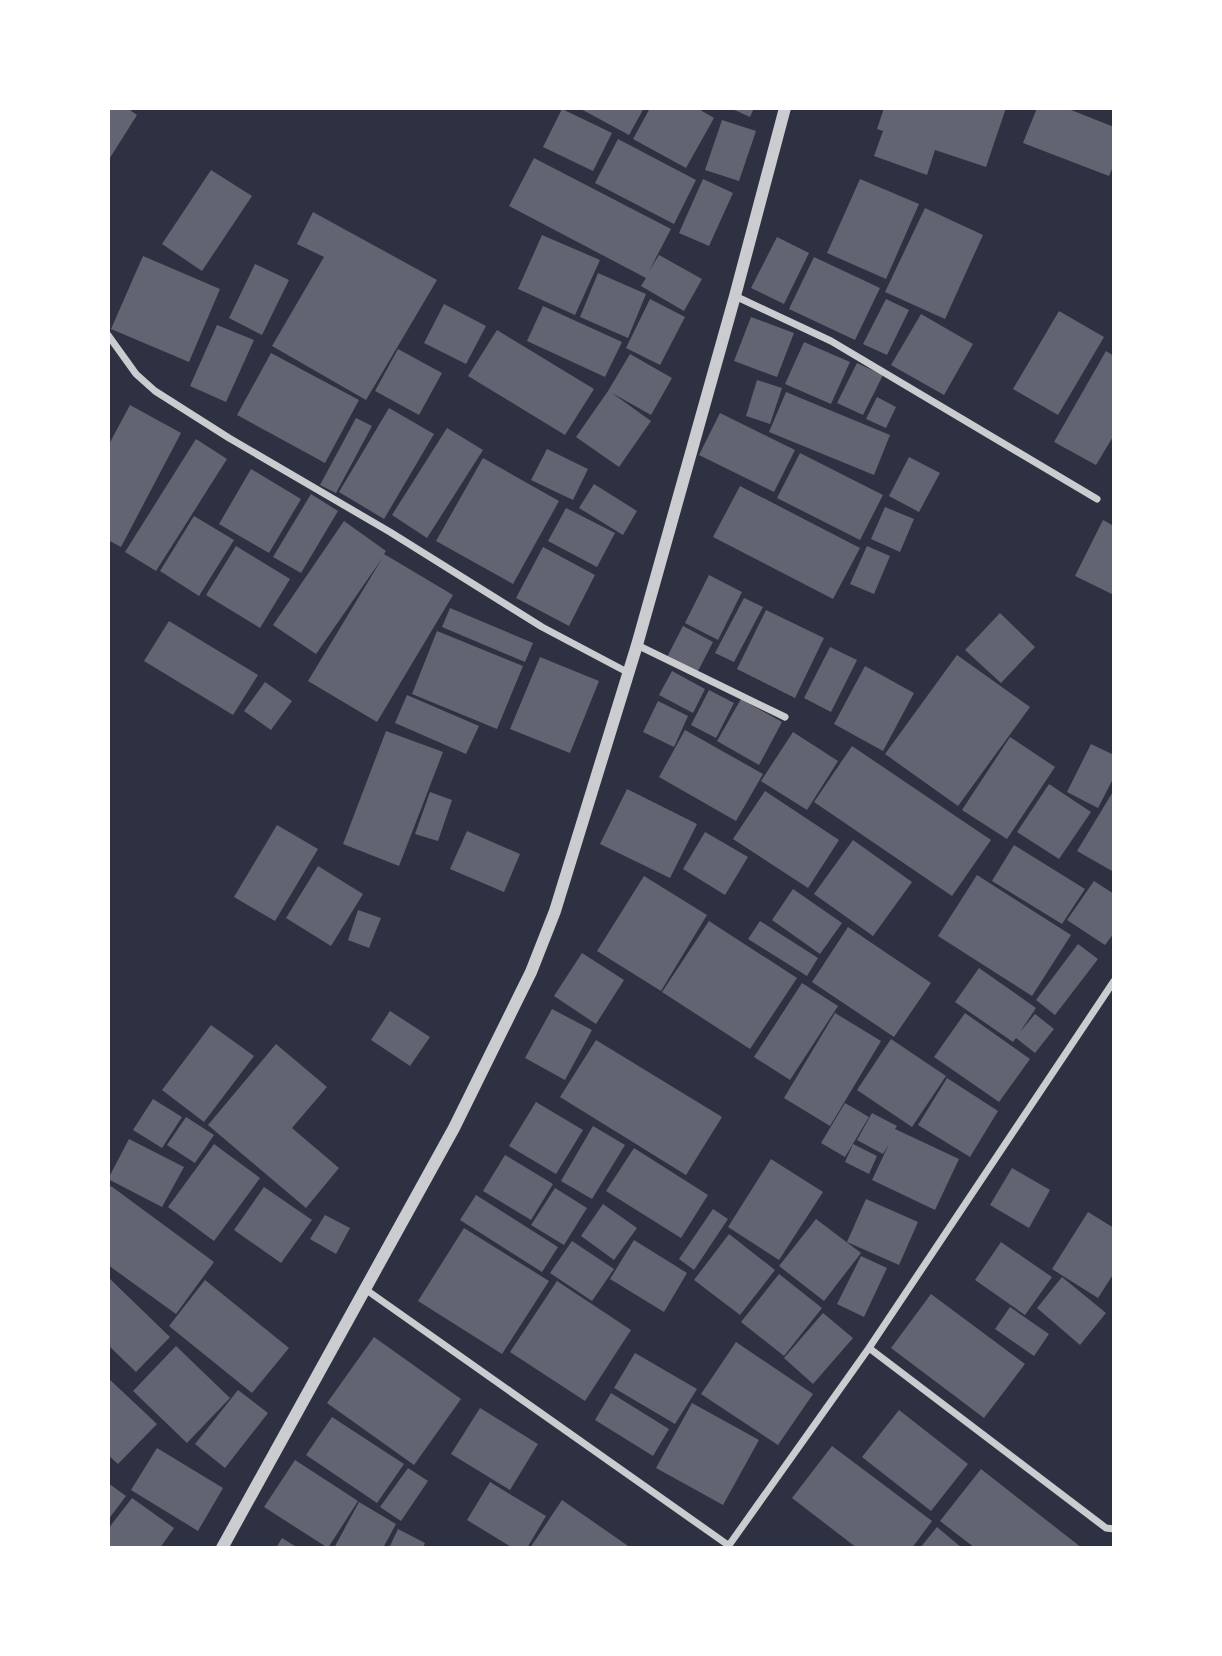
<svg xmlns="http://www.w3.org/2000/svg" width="1222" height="1656" font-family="'Roboto Serif',serif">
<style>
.building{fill:#626471}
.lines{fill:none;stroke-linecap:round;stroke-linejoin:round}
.minor{stroke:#caccd0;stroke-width:7}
.tertiary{stroke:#caccd0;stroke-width:12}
</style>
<rect width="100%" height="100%" fill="#2d3142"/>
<path class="building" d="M108,108H127L137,115L108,161Z
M579,108H644L629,135Z
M650,108H697L714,118L686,168L633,139Z
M730,108H754L750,117Z
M884,108H1006L986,167L935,150L927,175L874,156L883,131L877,129Z
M1037,108H1066L1114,127V164L1109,176L1023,143Z
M562,109L612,133L593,171L543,147Z
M722,120L756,131L739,181L705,170Z
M618,139L696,180L674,224L595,183Z
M534,158L671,229L649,271L659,255L702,279L684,311L641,286L646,278L509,206Z
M211,170L252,196L202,271L162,244Z
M703,179L733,193L709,246L679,233Z
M860,179L919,204L886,279L827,253Z
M925,208L983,235L945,319L885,292Z
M313,212L437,280L366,400L272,346L324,257L297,244Z
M542,235L600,260L575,315L518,289Z
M777,237L809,253L784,304L751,288Z
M143,256L220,289L189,362L111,329Z
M814,257L880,288L855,340L789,309Z
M255,264L289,280L262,335L229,318Z
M598,273L646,294L628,338L580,317Z
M650,299L685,317L660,365L626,348Z
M886,299L909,310L887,355L863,344Z
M444,304L486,326L466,364L424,343Z
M543,306L622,342L605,377L527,341Z
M1059,311L1104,337L1058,415L1013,389Z
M921,314L973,344L944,395L891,365Z
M751,317L794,333L777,377L734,361Z
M217,325L254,340L226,402L190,386Z
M497,330L594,389L565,435L468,376Z
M804,342L850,362L831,404L785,384Z
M398,349L442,373L419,415L375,391Z
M1106,351L1114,356V435L1096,465L1054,442Z
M271,353L359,400L325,463L237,415Z
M630,354L672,378L651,415L612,393L651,421L619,467L576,437L608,391Z
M857,363L883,375L863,415L837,403Z
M757,380L782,388L770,424L746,416Z
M786,392L890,435L874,475L769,432Z
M877,397L896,407L886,428L866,419Z
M130,405L181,433L121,547L108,540V446Z
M389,408L434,434L384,519L339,492Z
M720,413L795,450L774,492L699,455Z
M356,418L372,426L336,493L320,485Z
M447,428L483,450L427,538L392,515Z
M196,439L227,459L156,571L125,552Z
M547,449L588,469L573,500L531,480Z
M800,453L883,495L860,540L777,498Z
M909,457L940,473L919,512L889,496Z
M483,458L559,501L513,584L436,541Z
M251,469L301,499L269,553L219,524Z
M594,484L637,511L623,535L579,508Z
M740,486L860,548L833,599L713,537Z
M311,494L338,511L301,573L273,557Z
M885,507L914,519L900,552L871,539Z
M566,508L615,533L597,567L548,541Z
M194,516L234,540L199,596L160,571Z
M1103,520L1114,526V595L1075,576Z
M344,521L386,551L384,554L453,595L377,722L308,681L383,557L316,654L273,625Z
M236,546L290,579L260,628L206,595Z
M867,546L890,556L874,594L850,584Z
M543,547L595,575L569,626L516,598Z
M709,575L742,592L718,640L685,623Z
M744,598L763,607L734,662L715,653Z
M450,608L533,643L525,662L442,627Z
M766,610L824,638L795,698L737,669Z
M1000,613L1035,647L1001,683L965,650Z
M169,621L258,675L233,715L144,661Z
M683,626L713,642L697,673L666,659Z
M437,631L523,666L497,729L412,694Z
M830,647L857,660L831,712L804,698Z
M957,655L1030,707L958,806L885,754Z
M540,657L599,681L570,753L510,729Z
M865,666L914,693L883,751L834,724Z
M672,671L705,689L693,713L659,695Z
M265,682L292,701L271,730L244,711Z
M709,690L734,703L716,738L691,725Z
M407,695L479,726L466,754L395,723Z
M741,699L782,722L759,765L717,741Z
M658,701L688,716L674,747L643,732Z
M685,730L763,774L736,821L659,777Z
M386,731L443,752L399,866L343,844Z
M793,732L838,761L807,810L761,781Z
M1010,737L1055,767L1007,839L962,810Z
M1091,744L1114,755V777L1098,808L1067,792Z
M852,746L991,840L952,896L814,802Z
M1049,784L1091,812L1059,859L1017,832Z
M627,789L697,824L670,878L600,844Z
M1114,790V872L1077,851Z
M765,791L839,840L808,888L733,839Z
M430,792L452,800L438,841L415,834Z
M277,825L318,849L275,921L234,897Z
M467,831L520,854L504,892L450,869Z
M705,832L748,857L725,895L683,869Z
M853,840L912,882L873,936L814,894Z
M1014,845L1085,889L1062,924L992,881Z
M318,866L363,894L331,946L286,918Z
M977,875L1071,935L1032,996L938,936Z
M644,876L707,915L661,991L597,951Z
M1094,881L1114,894V933L1105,945L1067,920Z
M793,889L842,923L820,954L772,920Z
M358,910L381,918L369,948L348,940Z
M709,921L797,978L750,1049L662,992Z
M760,921L818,958L807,976L748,939Z
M848,927L931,983L894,1037L812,982Z
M1078,944L1098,959L1055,1015L1036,1000Z
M582,953L624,980L596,1024L554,996Z
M979,968L1036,1008L1020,1032L1035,1014L1054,1029L1035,1053L1016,1038L1013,1042L955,1002Z
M802,983L838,1006L790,1080L754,1057Z
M552,1009L592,1030L565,1080L525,1058Z
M390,1011L430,1037L410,1066L371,1040Z
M835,1013L881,1041L830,1126L784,1098Z
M965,1013L1030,1059L999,1102L934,1057Z
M211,1025L254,1056L204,1122L162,1090Z
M891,1039L946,1076L912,1127L857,1090Z
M596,1040L722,1117L686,1175L560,1097Z
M276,1044L327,1087L292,1128L339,1168L306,1208L208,1125Z
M947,1078L998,1111L970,1157L918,1125Z
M153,1099L182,1117L162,1148L133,1130Z
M536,1102L583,1130L556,1174L509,1146Z
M845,1103L869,1117L845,1157L821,1143Z
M872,1113L897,1126L895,1129L959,1159L935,1210L872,1180L889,1144L883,1154L857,1140Z
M186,1117L214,1135L195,1163L167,1145Z
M593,1126L625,1145L592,1199L561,1181Z
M129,1139L184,1167L162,1207L108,1179Z
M214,1144L260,1178L214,1241L168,1207Z
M853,1144L877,1156L869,1174L845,1162Z
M634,1148L708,1195L681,1238L606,1191Z
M505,1155L553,1184L531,1220L483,1191Z
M771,1159L823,1192L779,1260L728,1227Z
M1012,1168L1050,1190L1029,1228L990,1205Z
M111,1186L214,1262L176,1314L108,1265V1189Z
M264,1187L312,1220L281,1263L234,1230Z
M555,1188L587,1208L564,1245L531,1225Z
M476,1195L558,1247L542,1272L460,1220Z
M866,1199L918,1222L899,1265L847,1242Z
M603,1204L637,1228L614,1260L581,1236Z
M713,1209L728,1219L694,1270L679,1259Z
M1088,1212L1114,1228V1273L1098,1298L1052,1269Z
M325,1215L350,1228L336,1254L310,1239Z
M816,1219L861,1253L824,1301L779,1266Z
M464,1228L549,1281L502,1354L418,1301Z
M729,1234L775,1270L740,1315L694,1280Z
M634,1240L687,1273L664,1312L610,1279Z
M572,1241L614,1269L592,1301L550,1273Z
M1001,1242L1052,1277L1025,1315L975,1280Z
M861,1256L887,1268L864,1317L837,1304Z
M779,1274L822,1308L784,1356L741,1322Z
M108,1277L170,1337L136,1372L108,1345Z
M1062,1277L1106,1313L1080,1345L1037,1308Z
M205,1280L289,1348L252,1393L169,1326Z
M557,1281L631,1330L585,1401L510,1352Z
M931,1294L1025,1364L984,1418L891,1348Z
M1010,1307L1049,1334L1034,1356L995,1329Z
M823,1313L853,1338L813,1384L784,1358Z
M374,1337L461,1399L414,1465L327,1403Z
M736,1342L813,1394L778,1445L701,1394Z
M176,1346L230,1398L187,1443L133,1391Z
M635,1353L697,1389L675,1424L614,1388Z
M108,1378L157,1424L118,1464L108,1455Z
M238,1390L268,1413L225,1468L195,1444Z
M611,1393L669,1429L653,1456L595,1420Z
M692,1403L759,1440L723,1505L656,1468Z
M480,1408L538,1444L510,1490L451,1454Z
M899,1410L968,1464L931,1511L862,1457Z
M332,1417L404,1464L377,1503L306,1455Z
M832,1446L932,1521L912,1548H857L792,1498Z
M157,1448L223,1488L198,1531L131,1490Z
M295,1460L358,1501L328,1548L264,1507Z
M408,1468L428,1481L401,1521L380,1507Z
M981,1469L1082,1548H975L940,1521Z
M490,1482L546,1516L527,1548H513L467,1520Z
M108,1483L126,1496L108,1520Z
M132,1498L174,1528L160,1548H108V1529Z
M562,1500L631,1548H530Z
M359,1502L396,1524L383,1548H334Z
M937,1527L962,1548H920Z
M398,1529L425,1543L423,1548H389Z
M282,1538L298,1548H276Z"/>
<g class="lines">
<path class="minor" d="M735,296L831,341L1097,499
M108,335L136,374L155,391L229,438L390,532L542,627L627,672
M637,645L785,717
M365,1289L728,1545
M869,1348L1106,1528L1114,1529
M727,1548L869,1348L1114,981"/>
<path class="tertiary" d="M222,1548L454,1128L531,972L555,911L637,645L735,296L785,108"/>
</g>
<rect width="1222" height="1656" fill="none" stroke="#ffffff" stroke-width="220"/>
</svg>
